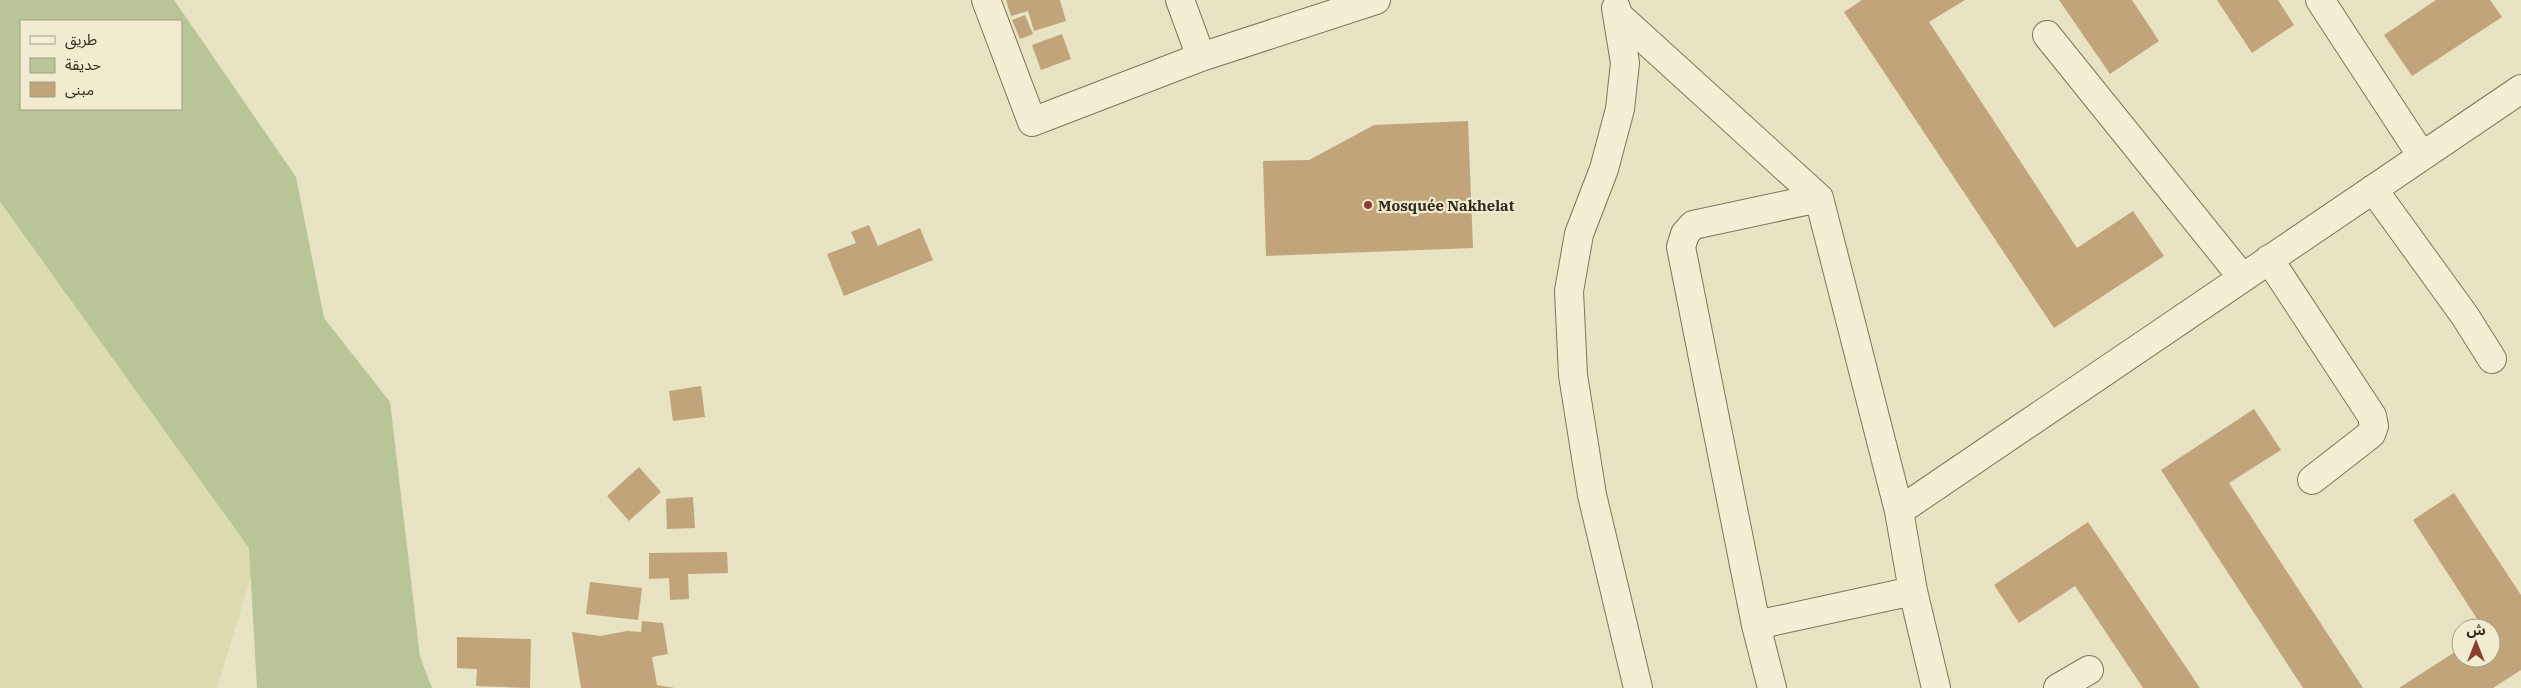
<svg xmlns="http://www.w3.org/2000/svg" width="2521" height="688" font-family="'IBM Plex Serif','Noto Sans Arabic',serif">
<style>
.farmland{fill:#dddcb0}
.green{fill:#b8c597;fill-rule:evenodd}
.building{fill:#c2a47b}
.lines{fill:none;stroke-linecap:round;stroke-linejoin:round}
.street-casing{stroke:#80745b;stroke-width:30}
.street{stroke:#f4efd4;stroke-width:28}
.poi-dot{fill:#883e32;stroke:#f1ecd0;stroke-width:2}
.labels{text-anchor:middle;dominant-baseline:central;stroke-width:4.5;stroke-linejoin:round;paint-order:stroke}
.poi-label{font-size:15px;font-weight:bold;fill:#312a1e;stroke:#f1ecd0;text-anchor:start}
</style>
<rect width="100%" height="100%" fill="#e8e3c2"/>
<path class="farmland" d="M0,203L257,557L217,688H0Z"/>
<path class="green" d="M0,0H174L296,177L324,318L390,402L420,657L432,688H257L249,548L0,202ZM21,21H181V109H21Z"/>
<path class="building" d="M1006,0H1060L1066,21L1034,31L1028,11L1011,16Z
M1862,0H1965L1929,22L2077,248L2133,211L2164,256L2054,328L1844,12Z
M2059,0H2132L2159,41L2110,74Z
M2217,0H2278L2294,25L2252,53Z
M2436,0H2490L2502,17L2412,76L2384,35Z
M1025,15L1033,34L1020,39L1012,20Z
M1062,34L1071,59L1041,70L1032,45Z
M1468,121L1473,248L1266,256L1263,161L1309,160L1374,125Z
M869,225L878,246L920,228L933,260L844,296L827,254L856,243L851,232Z
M701,386L705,417L673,421L669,391Z
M2254,409L2281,450L2229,483L2363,688H2303L2161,470Z
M639,467L661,492L629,521L607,496Z
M2454,493L2521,595V670L2493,688H2399L2461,648V658H2491V628H2483L2413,520Z
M693,497L695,528L667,529L666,499Z
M2088,522L2200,688H2143L2075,586L2019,623L1994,585Z
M727,552L728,573L688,574L689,599L670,600L669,578L649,579V553Z
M590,582L642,588L638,620L586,614Z
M642,621L663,623L668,654L652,657L657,685L675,688H581L572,632L600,636L627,631L641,632Z
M457,637L531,639L530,688L476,686L477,669L457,668Z"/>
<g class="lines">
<defs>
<path id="street" d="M986,0L1032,122L1201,57L1376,0
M1180,0L1201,57
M2320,0L2422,156
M1616,8L1625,63L1620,109L1604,169L1579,234L1569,291L1573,375L1592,495L1638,688
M1619,16L1819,198L1899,511L1913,591L1936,688
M2047,35L2242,277
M2373,189L2465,316L2492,359
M2269,259L2372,416L2374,426L2371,434L2312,480
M1899,511L2521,89
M1756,625L1913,591
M1772,688L1756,625L1681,247L1685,234L1693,225L1819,198
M2058,688L2089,670"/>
</defs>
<use href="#street" class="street-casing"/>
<use href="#street" class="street"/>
</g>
<circle class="poi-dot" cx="1368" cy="205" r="5"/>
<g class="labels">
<g class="poi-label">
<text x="1378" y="205">Mosquée Nakhelat</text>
</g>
</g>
<rect x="20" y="20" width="162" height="90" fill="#f1ecd0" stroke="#a49e89"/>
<rect x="30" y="36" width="25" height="8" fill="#f4efd4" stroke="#a49e89"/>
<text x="65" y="45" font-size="15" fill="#312a1e">طريق</text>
<rect x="30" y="58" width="25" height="15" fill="#b8c597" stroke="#a49e89"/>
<text x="65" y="70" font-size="15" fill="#312a1e">حديقة</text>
<rect x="30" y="82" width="25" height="15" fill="#c2a47b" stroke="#a49e89"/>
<text x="65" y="95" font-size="15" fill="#312a1e">مبنى</text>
<g transform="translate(2476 643)"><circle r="24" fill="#f1ecd0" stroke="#a49e89"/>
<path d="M0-4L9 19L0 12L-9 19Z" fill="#883e32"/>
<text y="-8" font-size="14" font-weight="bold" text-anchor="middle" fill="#312a1e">ش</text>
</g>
</svg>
